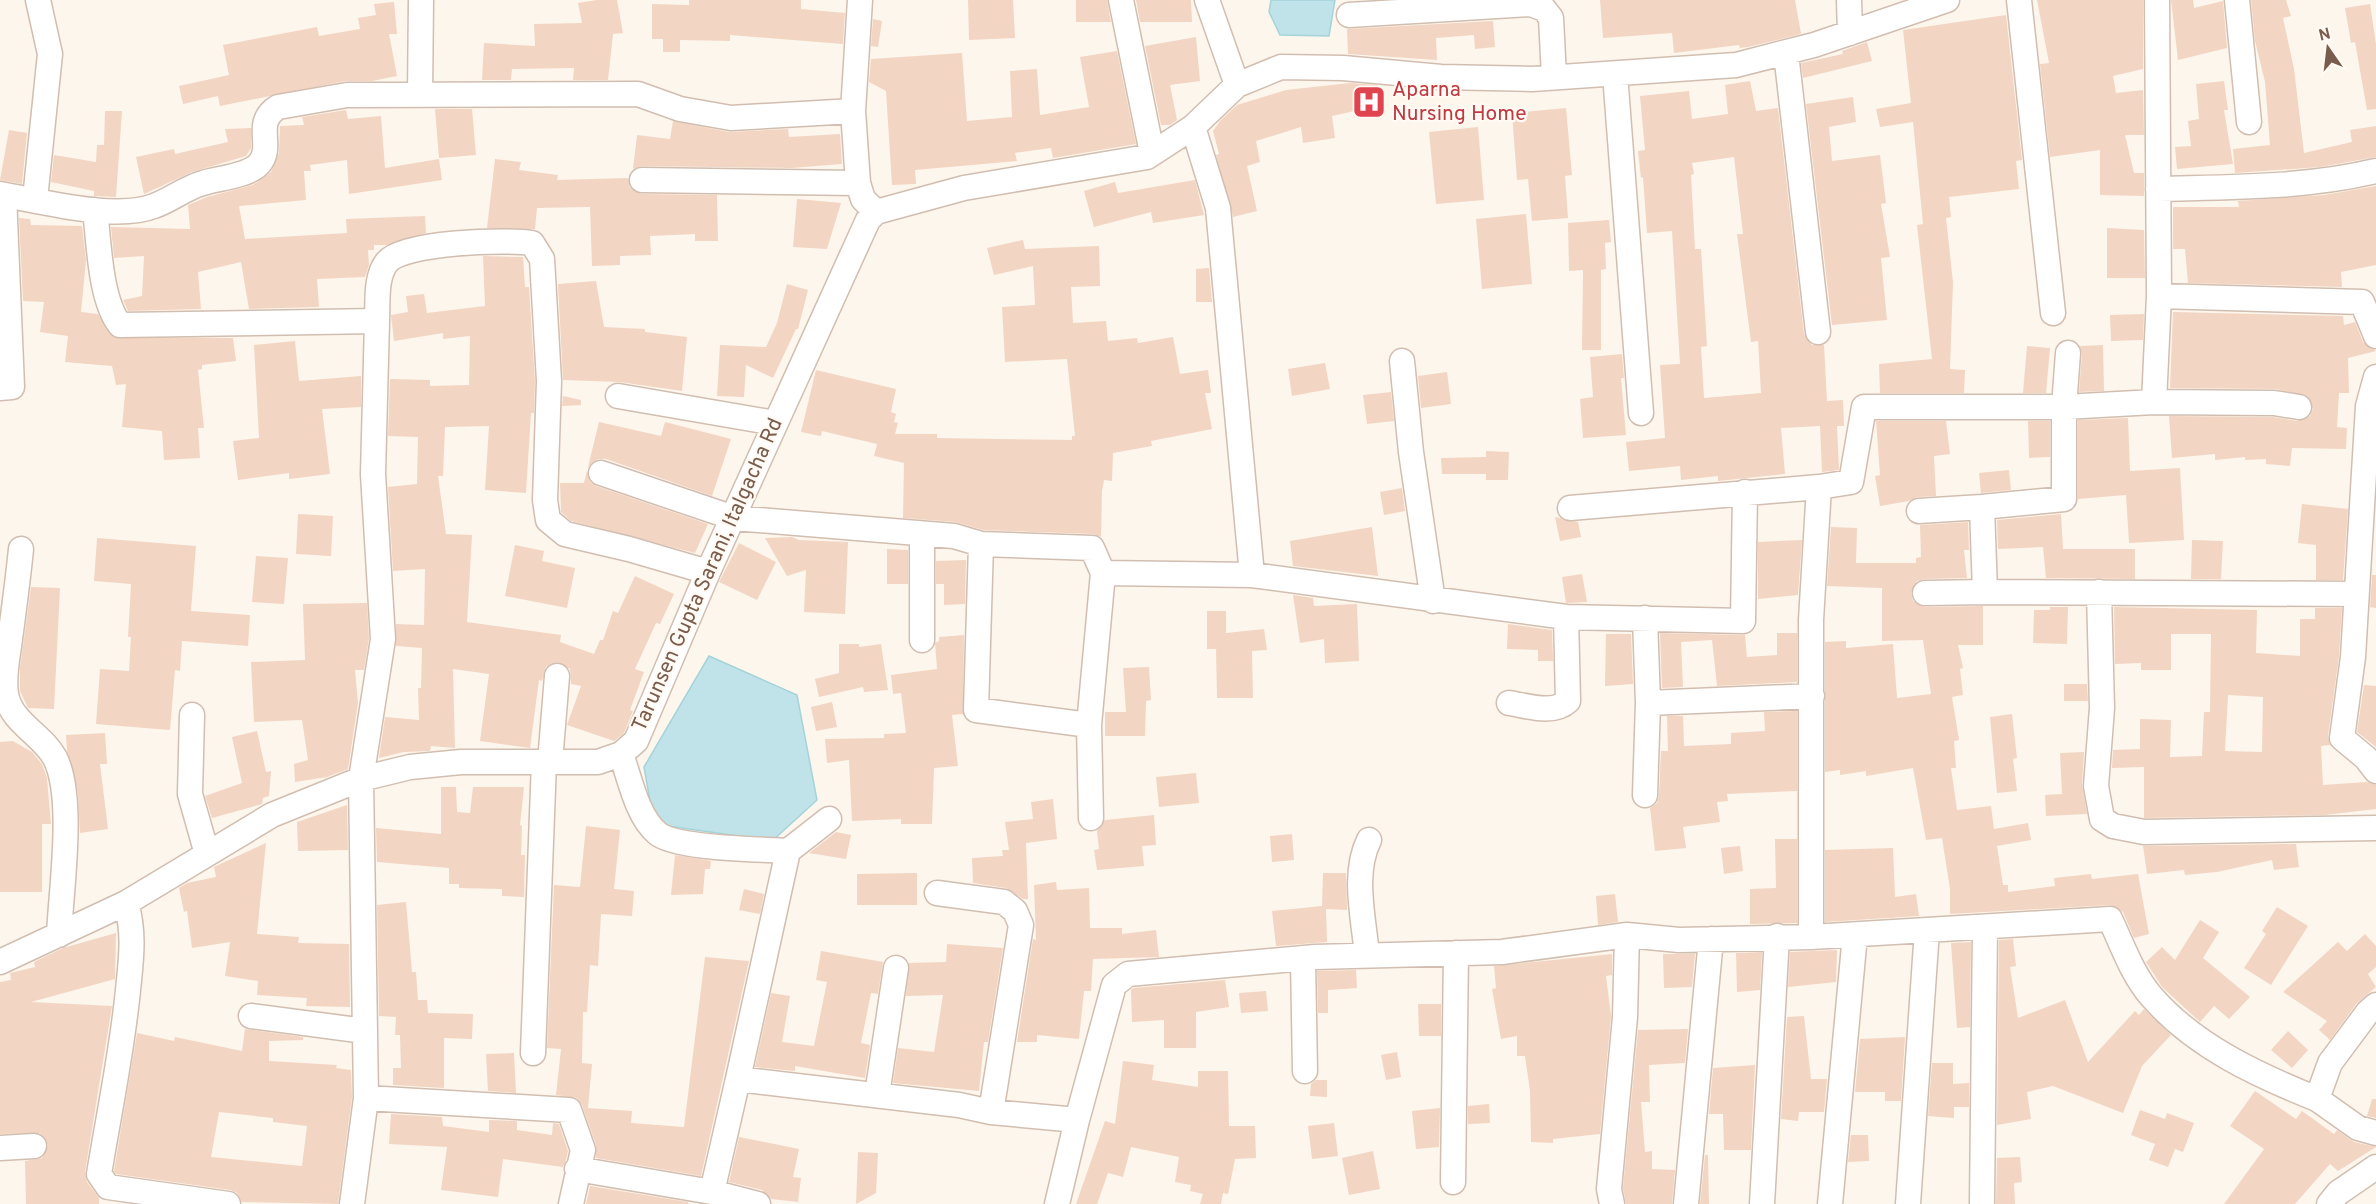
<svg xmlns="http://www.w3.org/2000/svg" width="2376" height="1204" font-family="Overpass,sans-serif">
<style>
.water{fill:#bfe3e8;stroke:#a5d3da;stroke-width:1.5}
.building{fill:#f3d5c3;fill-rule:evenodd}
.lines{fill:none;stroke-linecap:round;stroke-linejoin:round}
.minor-casing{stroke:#d1beb0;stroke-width:27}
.minor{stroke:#fff;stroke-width:24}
.labels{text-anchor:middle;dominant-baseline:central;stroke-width:4.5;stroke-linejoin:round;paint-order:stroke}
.health-label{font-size:21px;fill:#be3a42;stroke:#fffaf3;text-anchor:start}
.street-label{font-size:21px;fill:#7a5c4d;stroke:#fffaf3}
</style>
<rect width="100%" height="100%" fill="#fdf6ec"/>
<path class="water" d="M1271,0H1335L1329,36L1280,35L1269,12Z
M709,656L797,695L817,800L772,841L654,824L644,767Z"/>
<path class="building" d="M597,0H617L623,33L613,34L608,80H573L574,68L512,69L511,80H482L484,43L535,46L534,24L582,23L578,3Z
M689,0H801V9L845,13L843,44L730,35V41L680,40V52H663V39H652V4L689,5Z
M968,0H1013L1015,38L969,40Z
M1076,0H1107L1111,22H1076Z
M1136,0H1191L1192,22H1140Z
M1600,0H1795L1801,34L1748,47L1740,48L1739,45L1674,53L1672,33L1603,38Z
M2037,0H2143V69L2113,76L2116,93L2143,90L2144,135H2125L2134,173H2144V196L2100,195V150L2050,157L2040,64L2049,63Z
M2171,0H2193L2194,8L2223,1L2227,48L2178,60Z
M2251,0H2286L2291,16L2283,18L2294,69L2304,153L2352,142L2350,130L2376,126V157L2320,167L2235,173L2233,149L2270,145L2265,82L2255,41Z
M394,2L397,34H389L397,76L372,81H345L220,106L218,96L183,104L179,86L229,75L223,45L317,27L319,36L360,29L358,18L376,15L374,4Z
M2370,4L2376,44V109L2367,110L2355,42L2351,43L2345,8Z
M2006,15L2022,160L2016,161L2019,189L1949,197L1951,217L1946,218L1953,282L1950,369L1965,370L1964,393H1880L1879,364L1932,359L1917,225L1923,224L1913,122L1880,127L1876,109L1911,103L1903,30Z
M873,19L882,21L878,47L871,46Z
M1493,21L1495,47L1475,49L1474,35L1436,38L1437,60L1348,54L1347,29Z
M1196,37L1200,81L1170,85L1177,120L1170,125H1161L1145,46Z
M1867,42L1872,61L1803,78L1801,63L1843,54L1842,51Z
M1117,51L1136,144L1053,158L1051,148L1015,153L1017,161L915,170L916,184L892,185L886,91L869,82L871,59L962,53L967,121L1012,117L1010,71L1037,69L1040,115L1089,107L1080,57Z
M1750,81L1756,111L1778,108L1804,334L1812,345H1824L1827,401L1843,400L1844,426H1837L1839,470L1822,472L1820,426L1781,428L1785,474L1718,481V476L1681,480L1680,466L1629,471L1626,442L1665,438L1660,365L1680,364L1672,231L1647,233L1643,177L1641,178L1638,151L1645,150L1640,96L1689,91L1692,119L1728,114L1725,85ZM1734,157L1743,234H1737L1751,342L1758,341L1761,393L1704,398L1701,347L1707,346L1701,249H1695L1691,175L1694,174L1692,163Z
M2224,81L2228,110H2224L2233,164L2177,169L2175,147L2191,146L2188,121L2199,119L2196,84Z
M1350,83L1377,85L1381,105L1332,116L1335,138L1303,143L1301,127L1256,141L1260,162L1247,166L1257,211L1233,217L1216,155L1219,154L1213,131L1220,121L1237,105L1286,90Z
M1853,97L1856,122L1829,127L1832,161L1880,155L1886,203L1881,204L1890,257L1881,258L1887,320L1832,325L1806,104Z
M1566,108L1572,175L1565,176L1568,218L1532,221L1528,179L1517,180L1512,113Z
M435,109H472L476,155L439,158Z
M346,110L348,119L381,116L385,168L439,159L442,180L349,194L347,160L310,165L311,171H304L306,200L239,206L245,239L347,233L346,219L425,216L426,233L387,245H374V250H368L369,265L365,277L317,279L319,307L249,309L241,262L198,272L201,309L128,311L123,300L142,296L144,256L114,258L111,227L190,229L188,205L207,197L253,185L271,172L279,153L280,126L304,125L302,117Z
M105,111H122L116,197L94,196V191L51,182L54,155L96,162L97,145H104Z
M673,121L729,132L788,129L789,137L840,134L842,164L791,168L642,166L633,169L637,135L670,139Z
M1478,127L1484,200L1436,204L1429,132Z
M251,128V148L246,156L192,172L144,194L136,157L174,149L175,154L228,142L225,129Z
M9,130L27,133L22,184L0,180Z
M495,159L521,162L519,170L558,175L557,180L628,178L630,187L641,194L717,195L718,241H695V234L650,236L651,255L620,256V265L592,266L590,207L537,208L535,229L487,228Z
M1195,180L1204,215L1153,223L1151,212L1094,227L1084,191L1115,182L1118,193Z
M2376,186V265L2341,272L2342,287L2188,283L2185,249H2173V207H2239L2238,201L2324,195Z
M797,199L841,203L827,249L793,247Z
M1526,214L1532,284L1482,289L1476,219Z
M19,218L30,219L31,225L82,226L86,260L81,312L98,314L113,337L233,338L236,361L202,365V369L198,370L204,428H198L200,458L164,460L162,431L122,427L126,384L116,385L112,366L65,362L68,336L40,332L44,302L23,301Z
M1609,220L1611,242L1605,243L1606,269L1601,270V350H1582L1583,270L1569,271L1568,223Z
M2107,228L2144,230L2145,278H2107Z
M1023,240L1025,249L1099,246L1100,286L1071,287L1073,323L1106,321L1108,341L1137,338L1138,343L1173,337L1180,374L1208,370L1211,393H1205L1212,429L1151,441L1152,446L1113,453L1112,481L1104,480L1102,491L1101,537L1093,534L983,530L955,522L903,518L904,463L874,456L877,444L822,431L821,436L801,432L816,370L896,389L891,412L896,414L894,422L898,423L895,434H937V438L1072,440V436H1075L1067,359L1005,362L1002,307L1035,305L1033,266L994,275L987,248Z
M483,256L523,257L525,287H529L535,381L534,413H531L526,493L485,490L489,426L445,427L443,476H438L446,534L472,535L467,622L561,635L560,642L594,654L600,640H603L613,611L618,613L635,576L674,594L660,624L656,623L635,669L644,672L630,710L633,711L624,733L614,741L567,725L581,686L571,684L570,669L558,662L546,667L542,681L539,680L530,748L480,741L489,674L453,669L455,748L431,746L430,751L404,752L379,758L385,717L419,720L418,688H421L422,648L396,646V624L424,625L425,569L393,571L388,487L417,484L418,437L388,436L390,379L430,380V386L469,385L470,336L443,339V333L394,341L391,315L408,312L406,296L424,294L427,313L485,306Z
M1209,268L1212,302H1196V269Z
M596,281L604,327L645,329V332L687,337L682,391L620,382L563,380L558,284Z
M787,284L808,290L798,329H796L773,378L746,365L744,397L717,396L720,345L766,347L777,323Z
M2173,312L2343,316L2344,325L2355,322L2363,342L2376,351L2348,358L2349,393H2339L2337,427L2347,428L2346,449L2292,448L2290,466L2266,464V459L2245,460V457L2215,460V454L2172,458L2169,416L2273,417L2297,421L2310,416L2313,409L2307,396L2276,389L2170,388Z
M2144,314L2143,340L2111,341L2110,315Z
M295,341L299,381L361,376V407L322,409L330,474L289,479V473L238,480L233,441L259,438L254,345Z
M2103,345L2104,391L2079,392L2082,354L2080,346Z
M2027,346L2050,348L2046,393H2023Z
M1622,354L1624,378H1621L1626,435L1583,438L1580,399L1593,397L1590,357Z
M1325,363L1330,389L1292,396L1288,369Z
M1447,372L1451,404L1421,408L1418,376Z
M1391,392L1394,421L1367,424L1363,395Z
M563,396L581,400V405L562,406Z
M2128,418L2130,471L2180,468L2184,540L2129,543L2126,495L2078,499V420Z
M1876,421H1946L1950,454L1934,456L1936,496L1918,497L1909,501L1880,506L1875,476L1880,475Z
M2028,421H2050V457L2029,458Z
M599,422L661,436L665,422L731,439L712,496L606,459H598L588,467Z
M1486,451L1509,452L1508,480H1486V474H1442L1441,458L1486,457Z
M2009,470L2011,490L1981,493L1979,473Z
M587,471L590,482L596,486L708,524L695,553L571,521L561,512L560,483H584Z
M1402,488L1405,511L1384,515L1380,492Z
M2302,504L2348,509L2343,580H2316V545L2298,543Z
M298,514L333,516L331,556L296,554Z
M2061,514L2063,549H2135V579L2046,578L2043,547L1998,549L1997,520Z
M1555,517L1578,522L1581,537L1560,541Z
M1968,522L1969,550H1964L1967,578L1924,579L1917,581L1911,593L1913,601L1925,607L1983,606V645H1958L1963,668L1960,669L1963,695L1952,697L1959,740L1954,741L1956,768H1951L1957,810L1991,806L1994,829L2028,823L2031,840L1997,846L2003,885H2008V892L2055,886L2054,878L2091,874L2092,879L2138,874L2149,934L2134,938L2123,912L2110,905L1950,914V889L1942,838L1926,840L1913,768L1866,776V771L1840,775V770L1825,772V642L1846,641V648L1893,644L1897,698L1931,694L1923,640L1882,641V588L1827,586L1831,527L1857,528L1856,563H1916V558L1921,557L1920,525Z
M1372,527L1378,576L1293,566L1290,541Z
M792,537L799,540L848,542L845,614L804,612L806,570L787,576L765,538Z
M97,538L196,546L191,611L250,615L248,646L182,641L180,671L175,670L170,730L96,724L100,669L129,671L131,637H128L131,584L94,581Z
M1802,540L1798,595L1758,599V542Z
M2192,540L2223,541L2221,579H2191Z
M739,543L776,562L757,600L719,582Z
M515,545L544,551L542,561L575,568L567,608L505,596Z
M887,549L908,550V584H887Z
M256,556L288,558L284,604L252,602Z
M966,560L965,604L944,605V584H936V561Z
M1582,574L1587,602L1566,603L1562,577Z
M2372,575H2376V608L2370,607Z
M31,587L60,588L54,709L28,708L20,691V668Z
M1293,595L1313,598L1314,606L1357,604L1359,661L1325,663L1324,639L1300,643Z
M367,603L369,638L364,670H355L358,703L348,769L327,777L295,782L294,764L308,760L302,720L254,722L251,662L305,660L303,604Z
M2050,607H2068L2067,644L2033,643L2034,610H2050Z
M2114,607L2257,610L2256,653L2300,656V619H2315V608H2342L2339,656L2328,736L2330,745L2321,746L2323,785L2367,782L2376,785V809L2325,815L2144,818V767L2112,768L2113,750L2140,749V719L2171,720L2170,757L2202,756L2204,712H2210L2211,634H2171V670H2141V663L2115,664ZM2228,695L2263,697L2262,752L2225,751Z
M1207,611H1226V633L1264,629L1267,650L1252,651L1253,698H1217L1216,649H1207Z
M1508,624L1552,630L1553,661H1538V650L1507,649Z
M1660,633L1745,635L1747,657L1777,655V633H1797V682L1717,686L1712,640L1681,642L1683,687L1662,688Z
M1606,634H1631L1633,684L1605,686Z
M964,635L963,714L952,715L958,766L934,768L932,824H901V819L852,821L849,760L827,763L825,739L884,738V734L906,733L901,693L893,694L891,675L937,669L935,643L939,641V637Z
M839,644H859V647L881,644L888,690L864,692L863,687L819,697L815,679L839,673Z
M1149,667L1151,700L1146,701L1145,736H1105V712H1126L1123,668Z
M2064,684H2087L2088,701H2064Z
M2364,685L2376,686V747L2357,732Z
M832,702L837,727L816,731L811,707Z
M1797,711V791L1727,794L1728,801L1717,802L1720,822L1683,827L1686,848L1655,851L1650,808L1657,803L1659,796L1661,751H1668L1667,716H1683L1684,746L1731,744V733L1765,731L1764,712Z
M2012,714L2017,758L2013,759L2017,791L1997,793L1990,717Z
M257,731L266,772L271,771L269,796L263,798L262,804L212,818L205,796L242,783L232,737Z
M105,733L107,764H100L108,829L80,833L78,793L67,751L66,735Z
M13,741L32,752L42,764L47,778L51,824H42V892H0V742Z
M2084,752L2082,785L2087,814L2046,816L2045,795L2062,794L2060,753Z
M1196,773L1199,803L1159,807L1156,777Z
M441,787H456L457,812L470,813L473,787H524L520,825L522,826L521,855H525L524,897L502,896V889L459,888V884H449V868L377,862L376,828L441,834Z
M1053,799L1057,839L1026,843L1028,899H1023L1006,888L973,883L972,858L1003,856L1002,850H1009L1005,822L1033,819L1031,802Z
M347,805L348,850L298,851L297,822Z
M1154,815L1156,845L1142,846L1144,866L1097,870L1094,850L1099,849L1097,831L1105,820Z
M586,826L620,830L614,889L634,891L632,916L601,914L598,966L590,965L587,1012H583L582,1063L592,1064L588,1108L632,1111L631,1123L684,1127L705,957L749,961L701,1176L596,1158V1145L582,1105L577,1098L556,1095L561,1049L547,1048L554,885L580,887Z
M836,832L851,835L846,859L809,853Z
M1292,834L1294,860L1272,862L1270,836Z
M1775,839H1797V923L1750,924V889L1776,888Z
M266,843L257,934L299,937L298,943L349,944L350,1007L306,1006L307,998L257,995L258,981L225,976L230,942L192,948L187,911L184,912L179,888L187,883L216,877L214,867Z
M2296,844L2299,867L2274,870L2272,860L2217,872L2185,875L2184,870L2147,874L2143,846Z
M1740,846L1743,871L1724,874L1721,848Z
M1893,848L1895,897L1916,894L1919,916L1825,922V850Z
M675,855L711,861L710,869H705L703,894L671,895Z
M917,873V905H857V874Z
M1323,873H1346L1347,910L1326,909L1327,942L1276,946L1272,911L1322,906Z
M1056,882L1057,890L1089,888L1090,928H1122V934L1156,930L1159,957L1093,959L1091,991H1084L1079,1039L1037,1035V1042H1017L1033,939L1036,940L1034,885Z
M744,889L764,894L760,914L739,910Z
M1615,894L1618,922L1598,925L1596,896Z
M406,902L412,972H416L418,1000H427L428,1013L473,1014L472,1039L444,1038V1088L393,1085V1068H401L400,1035H395L396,1017L379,1016L377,905Z
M2277,907L2308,926L2271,985L2244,968L2266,934L2262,931Z
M2200,920L2219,932L2203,958L2250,997L2229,1019L2214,1006L2200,1022L2162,987L2146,962L2162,947L2175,960Z
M116,933L115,979L31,1002L112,1006L85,1172L87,1182L99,1198V1204H26L25,1161L42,1158L48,1145L40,1133L0,1134V982L11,980L10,973L35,967L34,962L63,948Z
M2365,934L2376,946V967L2368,974L2376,987L2357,1003L2330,1040L2319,1030L2327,1021L2283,992L2338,942L2347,951Z
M2013,939L2016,966L2010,967L2018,1018L2065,1000L2088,1062L2135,1011L2139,1015L2144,1009L2171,1035L2142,1066L2123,1113L2053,1086L2027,1092L2031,1119L1997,1125L1999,940Z
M1971,942L1970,1027L1957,1028L1951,943Z
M947,944L1003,948L988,1042H984L979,1091L893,1083L898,1048L934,1052L943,995L906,996L909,963L946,962Z
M1837,950L1836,982L1788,987L1790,952Z
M821,951L883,962L878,994L871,993L861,1043L870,1045L865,1078L795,1066V1071L755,1067L771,993L790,996L782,1042L814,1046L827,982L816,980Z
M1762,952L1760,990L1737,992L1736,953Z
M1612,954V975L1606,976L1611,1016L1600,1134L1553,1139V1143L1531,1142L1530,1091L1525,1056H1517V1036L1501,1039L1492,989L1496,988L1494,966Z
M1663,954H1695L1692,987L1664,988Z
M1356,970L1357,988L1328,990V1013H1318L1317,971Z
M1225,980L1229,1007L1196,1012V1048H1164V1020L1132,1022L1131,990L1133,988Z
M1266,991L1268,1011L1241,1013L1239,993Z
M1418,1004H1441V1036H1419Z
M1804,1016L1811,1079H1827L1824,1112H1799L1798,1121L1781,1119L1787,1017Z
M245,1029L303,1037V1040L269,1041V1061L337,1065L336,1068L351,1070L352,1097L338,1204L242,1202L237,1193L230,1190L116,1174L114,1171L137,1033L174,1041L175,1037L242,1051ZM219,1112L273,1118V1122L307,1126L302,1166L211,1157Z
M1688,1029L1685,1063L1649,1065L1650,1102H1641L1645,1152L1652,1151V1169L1675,1170L1672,1204H1626L1623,1188L1638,1030Z
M2288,1031L2308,1050L2292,1068L2271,1050Z
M1905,1037L1901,1101H1885V1092H1855L1860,1039Z
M1397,1052L1401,1077L1386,1080L1381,1055Z
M514,1053L516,1093L488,1091L486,1054Z
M1123,1061L1154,1065L1152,1080L1198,1087V1071H1228L1229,1126H1255L1256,1158L1235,1159L1228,1194L1223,1193L1221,1204H1200L1203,1194L1190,1191L1191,1185L1175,1182L1179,1157L1131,1147L1123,1177L1108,1173L1097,1204H1076L1105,1121L1115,1124Z
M1932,1063H1953V1084L1969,1083V1107H1954V1118L1928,1116Z
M1755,1065L1751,1150H1724L1723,1114H1709L1713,1068Z
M1316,1080H1327V1097L1310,1096L1311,1084Z
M2255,1091L2296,1119L2302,1111L2334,1134L2337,1130L2354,1142L2376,1147L2338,1171L2330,1164L2295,1204H2224L2264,1149L2230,1126Z
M2372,1099H2376V1118L2367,1116Z
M1489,1104L1490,1123L1468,1124V1106Z
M1440,1108L1439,1147L1416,1149L1412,1111Z
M2140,1110L2165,1119L2167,1113L2194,1123L2183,1152L2175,1149L2168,1167L2149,1160L2155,1144L2131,1135Z
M391,1114L442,1117L443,1126L489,1132V1120L517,1121V1130L552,1135L553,1123L559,1124L568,1151L566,1160L563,1167L503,1159L498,1197L441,1190L447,1147L389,1144Z
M1334,1123L1338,1156L1312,1159L1308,1126Z
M1851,1135H1868L1869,1161L1848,1162Z
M739,1137L799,1149L793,1177L801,1178L798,1202L771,1199L762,1190L729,1182Z
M1373,1151L1380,1189L1349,1195L1342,1158Z
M858,1152L878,1153L876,1193L856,1204Z
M1705,1155H1708L1709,1204H1700Z
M2020,1157L2022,1182L2014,1183L2015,1204H1996L1997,1158Z
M590,1186L688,1202V1204H586Z"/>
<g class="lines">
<defs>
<path id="minor" d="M1121,0L1152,153
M1207,0L1237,85
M1849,0L1850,33
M2019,0L2053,313
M2237,0L2249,122
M1349,15L1531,4L1544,9L1551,18L1554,77
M1786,53L1818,332
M1615,74L1641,413
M420,95L421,0
M853,111L860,0
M1193,127L1218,208L1252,575L1566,617L1743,621L1745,492
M642,180L858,183
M2158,189C2231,187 2305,188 2376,171
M0,194C41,201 115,221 154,206C171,200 185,188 203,183C219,178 248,176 259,164C275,146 252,123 278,107L347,95L638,94L680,109L731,118L853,111L858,183L863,199L876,212L964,188L1147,157L1193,127L1237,85L1281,67L1343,68L1441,77L1532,79L1736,65L1814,45L1947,0
M35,199L50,54L38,0
M95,210C99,243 100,300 120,325L377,321L373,474L383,639L361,779L366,1098L569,1110L583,1150L571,1204
M2159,296L2362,302L2376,336
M377,321C378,302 375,277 387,262C403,242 506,239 532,243L542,259L549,381L545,500L548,520L565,534L629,549L708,572
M1402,361L1411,452L1433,601
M2376,377L2368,406L2353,657L2342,738L2366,758L2376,771
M0,388L12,387L4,195
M618,396L775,423
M2154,402L2274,403L2299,407
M601,473L734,518L954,536L981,544L976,710L1089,725L1103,573
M1570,508L1819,487
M1919,511L1982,507
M922,534V640
M981,544L1092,548L1103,573L1252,575
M21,549C18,579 14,609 10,639C8,656 3,677 6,694C11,723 42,734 55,758C75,797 61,889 59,935
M1985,592L2356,594
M2099,592L2102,708L2096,786L2102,819L2113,826L2144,832L2376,828
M1925,593L1985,592L1982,507L2064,499V407L2068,353
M1645,618L1648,703L1812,696
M1509,703C1528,706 1553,715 1568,701L1566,617
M192,715L190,794L207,854
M1089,725L1091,818
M621,754C630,779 637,816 657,833C675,849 762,849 788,851
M550,762L557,676
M1645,795L1648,703
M937,893L1004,902L1015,911L1021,925L991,1112
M126,903C135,933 131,960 128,990C122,1052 109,1113 99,1174L108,1187L228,1204
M1811,937V620L1819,487L1851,482L1864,407H2064L2154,402L2159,296L2157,0
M1367,956C1364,919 1352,874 1369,840
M1303,959L1305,1071
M0,962L126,903L272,815L361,779L410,767L461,762H598L621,754L636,741L708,572L868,220L876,212
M2376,1005L2368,1012L2330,1063L2317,1099L2358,1128L2376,1133
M251,1016L365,1031
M533,1053L544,762
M738,1079L788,851L829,819
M877,1095L896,968
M0,1148L34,1146
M577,1169L712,1192L758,1204
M1453,1182L1456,953
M712,1192L738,1079L959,1105L991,1112L1077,1120L1114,985L1128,974L1315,957L1502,952L1627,935L1679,940L1811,937L2110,919C2122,944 2132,974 2151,996C2194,1046 2257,1075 2317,1099
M352,1204L366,1098
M1057,1204L1077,1120
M1612,1204L1609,1189L1625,1017L1627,935
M1686,1204L1711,939
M1762,1204L1777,936
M1830,1204L1855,935
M1908,1204L1927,930
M1982,1204L1985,927
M2329,1204L2338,1193L2376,1167"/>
</defs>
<use href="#minor" class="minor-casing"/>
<use href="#minor" class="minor"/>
</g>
<defs>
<symbol id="hospital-square" viewBox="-11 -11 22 22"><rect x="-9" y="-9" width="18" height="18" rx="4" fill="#e0444e" stroke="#fffaf3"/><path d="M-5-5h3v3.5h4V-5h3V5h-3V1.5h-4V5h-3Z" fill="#fff"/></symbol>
</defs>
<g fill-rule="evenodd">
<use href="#hospital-square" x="1350" y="83" width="38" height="38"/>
</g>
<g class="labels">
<g class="health-label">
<text x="1392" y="90">Aparna<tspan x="1392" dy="24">Nursing Home</tspan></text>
</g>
<g class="street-label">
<text transform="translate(708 575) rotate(-66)">Tarunsen Gupta Sarani, Italgacha Rd</text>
</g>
</g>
<g transform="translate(2328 48) rotate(346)" stroke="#fffaf3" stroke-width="4.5" paint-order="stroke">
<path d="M0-4.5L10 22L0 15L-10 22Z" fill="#7a5c4d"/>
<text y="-9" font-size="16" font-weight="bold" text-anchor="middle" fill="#7a5c4d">N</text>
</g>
</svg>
